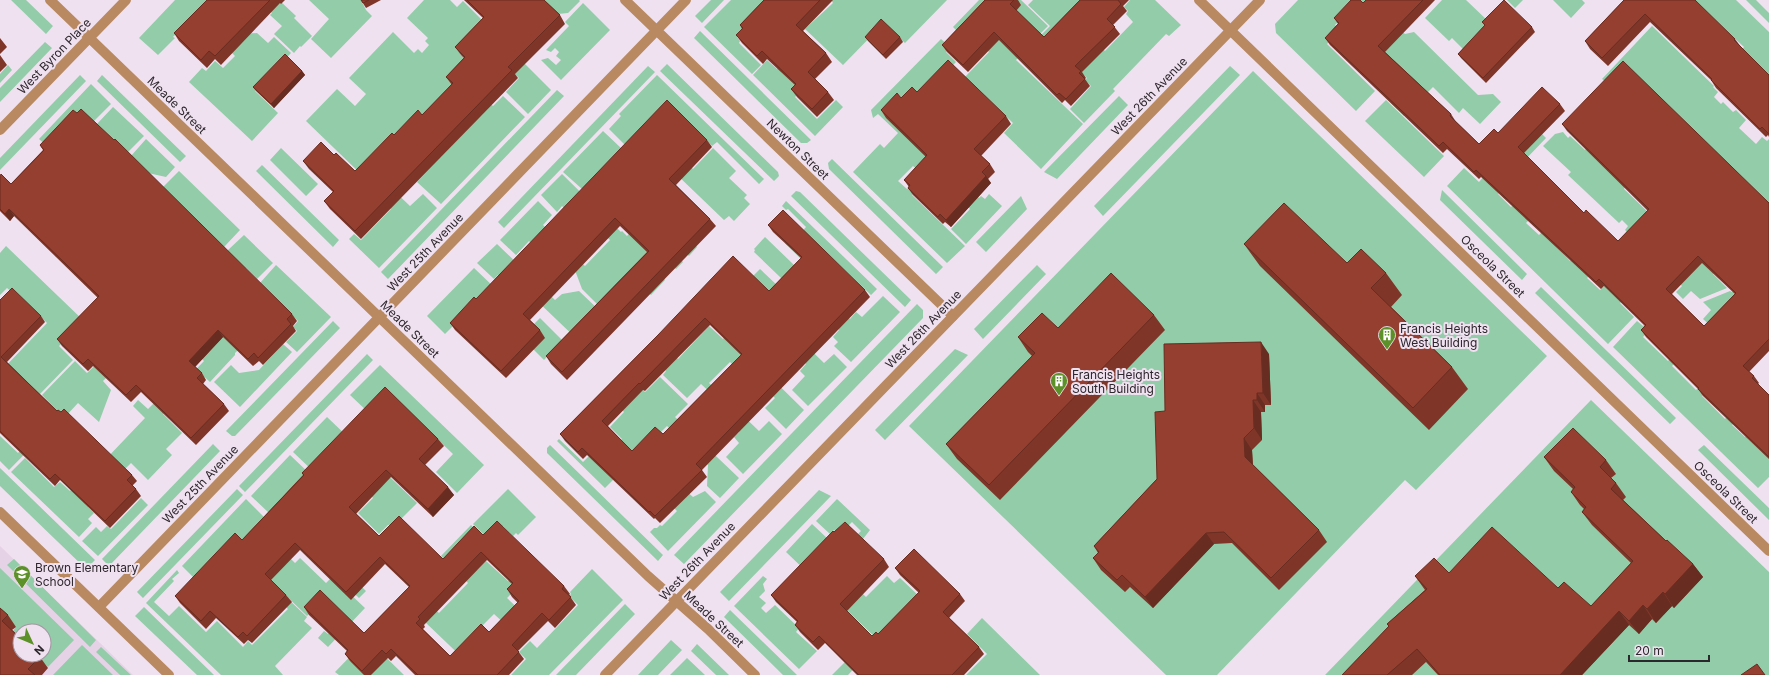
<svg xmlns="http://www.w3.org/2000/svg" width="1769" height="675" font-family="Inter,sans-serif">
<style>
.built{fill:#e6d2e6;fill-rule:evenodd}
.green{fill:#92cca9}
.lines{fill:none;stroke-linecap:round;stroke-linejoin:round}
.minor{stroke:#b98961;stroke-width:10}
.tertiary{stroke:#b98961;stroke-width:10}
.wall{fill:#7f3628;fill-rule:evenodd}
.shaded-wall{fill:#682c21}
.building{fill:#943f2f;stroke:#682c21;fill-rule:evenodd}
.labels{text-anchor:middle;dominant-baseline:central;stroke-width:4;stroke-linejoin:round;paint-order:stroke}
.street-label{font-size:12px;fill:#2c272c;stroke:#f0e1f0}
.poi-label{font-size:12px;fill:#2c272c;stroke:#f0e1f0;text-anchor:start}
</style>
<rect width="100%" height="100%" fill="#f0e1f0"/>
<path class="built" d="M0,546L133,675H0ZM20,631H44V655H20Z"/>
<path class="green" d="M11,0H26L53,26L46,34Z
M175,0H217L243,34L257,33L268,43L274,37L291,53L255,91L278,113L252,141L189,82L202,68L206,71L215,61L223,68L235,56L227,48L186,23L173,37L175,38L158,55L139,38Z
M258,0H279L296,16L294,18L312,36L301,47L300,46L294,53L274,34L282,26L270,15L272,13Z
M309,0H361L366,10L372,16L331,58L311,39L329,19Z
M424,0H450L457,7L463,1L488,26L460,54L477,71H464L451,85L457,91L363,176L306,121L337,89L355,106L366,94L349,78L393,32L414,53L418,49L422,53L429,45L425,41L428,38L407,18Z
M543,0H579L580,1L568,13L558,14Z
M711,0H724L702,23L695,16Z
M731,0H783L764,10L737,37L740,41L739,43L761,65L752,74L704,27Z
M831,0H947L905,43L884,23L843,65L805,29L833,3Z
M979,0H1021L1048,26L1023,51L1012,40L1006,46L1018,58L1016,60L1083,124L1041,169L1004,133L1013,123L965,77L989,52L966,30L961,35L953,27Z
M1033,0H1091L1049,43L1041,35L1050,26L1028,5Z
M1130,0H1155L1181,25L1169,36L1166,34L1113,89L1115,91L1084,123L1070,109L1091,86L1085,80L1087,78L1051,43L1073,20L1105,51L1133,22L1126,14L1128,11L1124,7Z
M1298,0H1379L1375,5L1405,34L1414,32L1478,95L1493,94L1501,102L1480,124L1463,108L1459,113L1433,87L1404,116L1391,103L1413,80L1382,50L1360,0L1335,25L1340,30L1327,44L1375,91L1356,111L1276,33L1275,24Z
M1442,0H1466L1488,21L1483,27L1485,30L1465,51L1452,38L1449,41L1425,18Z
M1507,0H1523L1515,8Z
M1553,0H1582L1585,3L1571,18Z
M1693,0H1736L1769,32V84L1742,49L1744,47Z
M1746,0H1756L1769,13V23Z
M583,3L610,30L561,80L541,60L548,58L556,65L561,60L556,56L559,52L555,48L551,52L546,50L569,26L565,22Z
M1652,26L1714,86L1713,87L1718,92L1714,97L1721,104L1723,102L1733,112L1736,110L1746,120L1739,128L1756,144L1762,137L1767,141L1769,139V203L1602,79Z
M700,31L811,140L807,143H801L694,38Z
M941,39L950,47L946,52L956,62L936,83L927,178L913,166L898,181L907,189L908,188L914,193L912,195L965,246L947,263L853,172L880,144L884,148L898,133L878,114L873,118L871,110Z
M45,42L52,48L0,102V88Z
M486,47L521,60L551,90L528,114L506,92L519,78Z
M793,52L817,75L795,97L817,119L836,100L843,107L815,136L753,75L767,60L777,69Z
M667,64L778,172L779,176L774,181L660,71Z
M8,65L12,70L0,83V74Z
M648,66L655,72L504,228L498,222Z
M1230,66L1240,75L1103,216L1094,206Z
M1253,71L1547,356L1416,490L1405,480L1217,675H1166L909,426Z
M80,75L86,81L0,170V158Z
M102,75L186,156L180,162L97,81Z
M657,75L764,179L759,184L717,142L712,146L672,105L625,145L609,129L621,116L619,114Z
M91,84L111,104L93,122L48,147L39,139Z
M557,90L564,96L388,279L381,272Z
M503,96L525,117L441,204L417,182L476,120L488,102L493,106Z
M1119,96L1128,105L1057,179L1044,172Z
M1386,100L1444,156L1424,177L1365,121Z
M113,107L144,136L127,153L96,125Z
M1528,120L1546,138L1499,187L1495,183Z
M1604,129L1625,187L1624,189L1653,217L1631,236L1625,230L1628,226L1622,220L1619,223L1568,175L1571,172L1543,146L1555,134L1563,132L1568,138L1570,136L1585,150Z
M603,131L622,149L680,230L697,247L689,256L648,216L582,189L563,172Z
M146,139L175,167L166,177L148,173L131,156Z
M281,148L318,184L306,196L270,160Z
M713,148L736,171L729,178L747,195L744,198L750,204L734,221L729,216L724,220L674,172L685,161L693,169Z
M832,159L943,267L936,274L829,169L828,163Z
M262,165L339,240L333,247L256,171Z
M1464,168L1479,182L1485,175L1501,191L1498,194L1511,207L1517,201L1558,190L1526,223L1539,235L1546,228L1559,249L1570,261L1577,255L1598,267L1587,278L1600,290L1607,284L1623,300L1620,303L1634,317L1608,344L1447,186Z
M371,169L410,206L423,194L437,208L379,268L349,239L354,234L361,240L391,209L361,179Z
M179,171L240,230L224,247L163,187Z
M562,174L621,232L622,231L627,236L641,221L683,262L676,269L659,253L649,263L665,280L651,295L641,286L619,326L582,289L576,273L543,241L536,248L529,241L516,255L500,240L538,201L552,215L543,225L585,266L610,240L575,205L568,212L562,206L557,212L541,195Z
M1442,190L1527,274L1522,280L1440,200Z
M796,191L800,192L911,300L905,307L791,196Z
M975,194L979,198L981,196L985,199L989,194L1002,206L966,244L951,229L970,209L965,203Z
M1021,196L1027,209L986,252L976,242Z
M786,201L877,289L871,295L819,245L803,261L785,243L791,237L795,239L806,227L788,209L786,210L782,206Z
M244,235L273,263L257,279L246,268L208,307L227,251Z
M765,237L850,319L856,312L862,317L883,296L900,312L851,362L834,346L838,342L833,337L839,330L806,298L804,300L754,252L755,250L754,249Z
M497,244L555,300L562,294L579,291L601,312L581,343L510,275L504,281L498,275L494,279L477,263Z
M1721,245L1731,255L1713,274L1727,288L1700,299L1691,291L1683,299L1676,292L1682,286L1671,275Z
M6,246L84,321L59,346L73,360L39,395L0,372L47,323L15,291L13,293L7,288L0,295V253Z
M276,265L331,317L297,352L286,342L297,331L293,327L298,321L260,283Z
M1037,265L1046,274L983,339L974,329Z
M474,268L496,289L478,301L445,334L427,316Z
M760,269L795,302L779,319L824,363L834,354L847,367L808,406L792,390L805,376L800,371L806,364L773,332L752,277Z
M1750,274L1713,328L1703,319L1711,310L1703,302L1730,291L1732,292Z
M1541,287L1676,418L1670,424L1535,293Z
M1667,303L1672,307L1643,337L1668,361L1700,329L1704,333L1672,366L1696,390L1730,356L1735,361L1702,396L1725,419L1757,385L1764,392L1732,425L1745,437L1752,431L1769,448V477L1758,488L1613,347L1637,321L1643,326Z
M917,304L923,310V318L684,564L674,555Z
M540,318L569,347H556L544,360L521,337Z
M333,321L340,328L235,436H232L226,431Z
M736,325L744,351L804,410L786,429L765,408L775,398L741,365L737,369L730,362L709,383L759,431L769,421L782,434L743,474L726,457L739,443L734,437L739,432L708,402L714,396L701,384L687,398L663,375L666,371L649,354L661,342L678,359L709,326L723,339Z
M227,331L242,346L235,353V355L210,382L198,371L185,381L204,361L192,349Z
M283,344L292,352L240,407L214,382L231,365L239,373L259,370Z
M112,349L124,360L103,381L111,390L99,422L78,403L65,417L63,415L9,470L0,461V436L18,453L58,412L42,395L75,361L87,373Z
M955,349L968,355L885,440L875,430Z
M367,354L373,360L245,492L239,486Z
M380,365L484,465L457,493L436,472L453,454L389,393L369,413L350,395Z
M628,376L645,392L660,377L688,404L675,417L739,478L720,498L707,486L708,465L667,426L605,488L557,441L559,439L583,462L593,452L601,460L622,439L610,427L624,412L608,396Z
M162,395L172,405L163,414L182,433L166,449L172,455L148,480L131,463L120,474L105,460L145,418L133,406L138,400L148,409Z
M1591,400L1769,572V675H1325Z
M327,417L417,503L396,524L388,525L379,534L358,513L373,498L364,488L314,472L293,452Z
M213,444L220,451L109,566L102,559Z
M550,445L663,555L658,561L547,453V448Z
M1704,445L1769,508V520L1698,450Z
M290,455L311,475L344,570L366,591L359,598L251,496Z
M25,458L54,487L60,482L70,491L102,458L119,475L88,507L94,513L88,519L92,523L79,537L11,472Z
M0,468L95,560L86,569L0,486Z
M237,489L243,495L143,598L137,592Z
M508,489L536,517L518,535L516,533L513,536L503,526L489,540L473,524Z
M684,489L693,497L705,491L716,502L668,551L650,532L654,528H657L660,525L662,526L677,511L670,504Z
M819,490L831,496L729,601L720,592Z
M141,498L148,505L98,556L82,541L96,527L101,532L107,526L111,529Z
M246,499L269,522L286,554L295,563L300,558L326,583L332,577L365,608L328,647L318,638L324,631L328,634L345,615L326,597L307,616L270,580L198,582L182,566Z
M837,499L870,530L863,539L858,534L861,531L852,522L839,535L834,530L830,534L816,521Z
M812,524L828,539L861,592L866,597L887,576L894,583L900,578L920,597L879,641L786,552Z
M471,525L479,533L460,553L477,570L486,561L508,581L522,567L530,575L507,598L530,620L506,625L494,614L474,634L472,667L400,598L411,587L439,613L468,583L441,556Z
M14,559L96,640L90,647L7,565Z
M0,568L74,640L48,667L36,655H44V631H20V640L12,632L16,627L0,611Z
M592,569L623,600L549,675H511L526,659L519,652L530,641L537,648L578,605L569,596L571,594L570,592Z
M177,570L179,573L172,579L174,581L154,602L169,616L179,606L206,632L217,621L243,647L248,641L252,645L288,609L281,602L286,597L307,617L304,621L312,628L275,666L283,675H221L146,603Z
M763,576L767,579L763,584L765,591L759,597L766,603L761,608L766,613L775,605L799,628L796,632L817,651L799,669L734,606Z
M625,604L635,614L576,675H556Z
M144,607L214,675H197L135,616Z
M730,610L797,675H783L724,617Z
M982,618L1040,675H966L987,654L967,634Z
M367,639L404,675H339L335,672Z
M671,640L682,650L658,675H638Z
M878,643L848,675H832L848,659Z
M697,644L729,675H716L691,651Z
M82,645L113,675H53Z
M101,647L131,675H120L96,652Z
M687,658L705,675H670Z"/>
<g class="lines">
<path class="minor" d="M50,0L648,576L708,629L755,675
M625,0L953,316
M1199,0L1769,551
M0,130L126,0
M99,607L686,0"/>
<path class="tertiary" d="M0,512L169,675
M605,675L1260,0"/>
</g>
<path class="wall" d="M207,0H285L281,4L280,3L221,65L215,59L207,68L179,41L174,33Z
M361,0H381L366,8Z
M464,0H544L560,15L565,24L515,74L518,78L361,239L330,209L324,201L333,192L309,169L303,161L334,155L355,171L394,135L422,115L452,85L446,77L464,58L461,55L455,47L483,18Z
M764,0H833L803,31L826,53L832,62L815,79L828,92L834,100L817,117L797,97L791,89L795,85L767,59L763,64L742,43L736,35L742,29L740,25Z
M985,0H1018L1021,5L1016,11L1044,37L1080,0H1129L1123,6L1127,11L1113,25L1120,34L1082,72L1086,78L1085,79L1090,86L1071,106L1065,100L1062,103L999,40L968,72L947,52L942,45Z
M1366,0H1435L1385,52L1451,114L1456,122L1479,144L1498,133L1560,104L1565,111L1524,153L1584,213L1618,241L1648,211L1567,131L1562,124L1769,203V351L1749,372L1754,376L1759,383L1758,384L1769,395V459L1703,396L1698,389L1646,337L1641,330L1645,326L1604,286L1601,289L1481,177L1479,179L1447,149L1443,153L1330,45L1325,38L1338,24L1334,18L1363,3ZM1702,263L1735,294L1704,326L1672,294Z
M1624,0L1735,39L1741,47L1769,75V137L1768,135L1766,137L1716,88L1711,80L1650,22L1608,66L1590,49L1585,41Z
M1482,22L1532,27L1535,32L1486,83L1461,58L1458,54L1485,26Z
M865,37H900L903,42L886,59L868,41Z
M0,38L7,47L0,54Z
M0,55L7,65L0,72Z
M302,71L305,75L274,108L256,91L253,87Z
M917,92L1006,116L1011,124L981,156L990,164L995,172L988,179L991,183L951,227L945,222L943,224L913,195L908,188L909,187L904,180L926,157L886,118L881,110L901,98Z
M707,140L712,147L676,185L710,219L716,226L567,380L551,364L546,356L647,252L620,226L530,320L540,330L545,338L506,378L455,330L450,323L476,299Z
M40,145L292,314L297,321L293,326L296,331L263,365L259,361L253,366L223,337L195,367L202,373L206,380L203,384L224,404L229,411L196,445L141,392L131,402L93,366L88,371L62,346L57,339L98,298L14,216L10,221L0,211V176L11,184L43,150Z
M768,225L865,290L870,297L702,470L707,477L660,523L655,518L654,519L587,455L583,459L565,441L560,434L658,335L769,291L801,258L773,232ZM710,325L741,355L663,434L632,451L608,426L643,390L645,391Z
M1244,244L1347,263L1386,273L1402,295L1391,307L1452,367L1468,389L1429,430L1260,266Z
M0,300L41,316L45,322L7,362L57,411L132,475L137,481L132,486L136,489L141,496L110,528L60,480L55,486L0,433Z
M1154,315L1165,330L1000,500L957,459L946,444L1032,356L1028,352L1018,337L1058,328Z
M1269,354L1271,405H1265V412H1261L1262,440L1252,450L1253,465L1319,530L1327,542L1279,590L1232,543L1214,544L1153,608L1130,587L1125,592L1101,570L1093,558L1098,553L1094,546L1157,479L1165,411Z
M438,439L444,446L425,465L454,495L433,517L391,477L356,514L379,536L443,559L483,535L564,586L570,594L569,595L576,605L555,628L548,621L518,651L524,659L509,675H415L396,656L391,661L388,658L371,675H364L350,661L345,654L347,651L309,615L304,607L364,633L409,587L385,564L351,600L300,550L271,580L286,595L292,602L252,643L248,640L244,644L216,618L206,629L180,603L175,596L242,540L303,475L302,473ZM487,560L512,584L507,589L512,597L518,603L489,632L450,656L423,629L425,627L424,625Z
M1544,457L1606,460L1616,474L1611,478L1616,483L1626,497L1623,500L1666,541L1693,564L1703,577L1674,608L1672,606L1656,623L1652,619L1639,634L1629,625L1582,675H1438L1426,662L1412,675H1342L1389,627L1387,624L1425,590L1415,576L1449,573L1558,588L1591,606L1631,563L1592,525L1582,512L1584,509L1580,505L1571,492L1573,489L1554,471Z
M834,532L884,559L889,567L847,611L872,636L878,634L919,593L900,575L895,568L960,594L965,601L949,618L979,647L984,654L964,675H857L825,643L818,650L800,632L795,625L797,622L776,602L771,595Z
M0,608L8,615L16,627L12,630L40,657L48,668L42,675H0Z"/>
<path class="shaded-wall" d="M302,71L305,75L274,108L271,104Z
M986,176L991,183L951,227L946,220Z
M9,209L14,216L10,221L5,214Z
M218,330L223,337L194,368L189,361Z
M1261,342L1269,354L1271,405L1263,393Z
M1257,393L1265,405V412L1257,400Z
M1253,400L1261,412L1262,440L1254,428Z
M1244,438L1252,450L1253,469L1245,457Z
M448,487L454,495L433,517L428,509Z
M1206,533L1214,544L1153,608L1145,597Z
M1693,564L1703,577L1674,608L1665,594Z
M1663,592L1672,606L1656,623L1647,609Z
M1643,605L1652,619L1639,634L1629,621Z
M1619,611L1629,625L1582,675H1560Z"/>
<path class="building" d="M207,0H270L215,56L209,51L201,60L174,33Z
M361,0H369L363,3Z
M467,0H544L560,15L508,67L512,70L355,231L324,201L334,191L303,161L321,142L334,155L336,153L355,171L392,133L394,135L418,110L422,115L453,83L446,77L465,57L455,47L484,17Z
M764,0H820L796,25L826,53L808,72L828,92L812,109L791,89L796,84L762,51L757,56L736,35L743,28L740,25Z
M985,0H1014L1010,4L1044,37L1080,0H1118L1121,4L1107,19L1115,27L1075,66L1081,71L1079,73L1085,79L1066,99L1059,93L1057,95L994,32L963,65L942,45Z
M1351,0H1360L1363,3L1366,0H1423L1378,46L1451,114L1450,116L1479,144L1494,129L1498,133L1542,87L1560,104L1518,147L1584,213L1586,210L1618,241L1649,209L1562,124L1623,61L1769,203V339L1743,366L1754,376L1752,378L1769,395V457L1698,389L1699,388L1641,330L1646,325L1599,279L1596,282L1476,170L1474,172L1443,142L1439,146L1325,38L1339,23L1334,18ZM1698,256L1736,293L1704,326L1666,289Z
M1504,0L1532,27L1483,78L1458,54L1485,25L1482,22Z
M1624,0H1695L1735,39L1734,40L1769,75V134L1762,127L1760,129L1711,80L1712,79L1645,14L1602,58L1585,41Z
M881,19L900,37L883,55L865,37Z
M285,54L302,71L271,104L253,87Z
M948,60L1006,116L974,149L990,164L982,172L986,176L946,220L940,214L938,217L908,188L910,185L904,180L927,155L881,110L897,93L901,98L912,87L917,92Z
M667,100L707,140L669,179L710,219L562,372L546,356L649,251L615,218L523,314L540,330L501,371L450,323L474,297L476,299Z
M81,109L114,140L115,139L292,314L287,319L291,324L258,358L254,353L248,359L218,330L189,361L202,373L197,378L224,404L191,438L136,385L126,395L88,359L83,364L57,339L99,296L9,209L5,214L0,209V176L1,174L11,184L44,150L40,145L73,110L77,113Z
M1284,203L1347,263L1361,249L1386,273L1371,288L1452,367L1413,408L1244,244Z
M783,210L865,290L696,464L702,470L655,516L650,511L649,512L582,448L578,452L560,434L658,335L733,256L769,291L802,257L768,225ZM705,318L742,354L663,434L655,427L632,451L602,421L639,383L640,384Z
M1111,273L1154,315L989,485L946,444L1035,353L1018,337L1042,313L1058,328Z
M12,288L41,316L1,357L57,411L58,410L61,412L64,409L132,475L127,480L136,489L105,521L55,474L50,479L0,431V300Z
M1261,342L1263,393H1257V400H1253L1254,428L1244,438L1245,457L1319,530L1271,578L1224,532L1206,533L1145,597L1122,575L1117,580L1093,558L1099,552L1094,546L1157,479L1155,412L1165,411L1164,344Z
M385,387L438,439L419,459L448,487L428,509L386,470L349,507L379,536L399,516L443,559L474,526L483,535L497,521L564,586L562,589L571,597L549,620L542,613L512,645L519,652L497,675H418L391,649L386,654L382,650L362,671L345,654L348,650L304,607L320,590L364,633L410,586L380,557L346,592L295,543L265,574L286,595L247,636L243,632L238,637L210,611L201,621L175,596L235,533L242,540L304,475L302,473ZM481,552L513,583L507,589L519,601L489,632L481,624L450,656L416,623L420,619L418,617Z
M1573,428L1606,460L1600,467L1616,483L1611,489L1666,541L1667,540L1693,564L1665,594L1663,592L1647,609L1643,605L1629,621L1619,611L1560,675H1440L1417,649L1387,675H1342L1389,626L1387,624L1427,589L1415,576L1434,558L1449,573L1492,527L1558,588L1564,582L1591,606L1633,561L1582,512L1586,507L1571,492L1575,487L1544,457Z
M845,522L884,559L840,604L872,636L876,632L878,634L920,591L895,568L914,549L960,594L943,612L979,647L952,675H859L819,636L813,642L795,625L798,621L771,595L833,531L834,532Z
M0,608L8,615L2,621L20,638V655H38L40,657L28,669L35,675H0Z
M1757,664L1765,675H1741Z"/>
<defs>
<symbol id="building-pin" viewBox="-11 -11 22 30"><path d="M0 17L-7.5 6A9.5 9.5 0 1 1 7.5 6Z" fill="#5c9029" stroke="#f0e1f0"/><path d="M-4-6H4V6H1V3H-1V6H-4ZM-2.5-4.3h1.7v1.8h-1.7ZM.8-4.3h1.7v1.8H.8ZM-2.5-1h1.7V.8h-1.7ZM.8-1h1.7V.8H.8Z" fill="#fff"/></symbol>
<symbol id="school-pin" viewBox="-11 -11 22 30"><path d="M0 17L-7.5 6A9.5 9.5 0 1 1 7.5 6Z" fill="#5c9029" stroke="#f0e1f0"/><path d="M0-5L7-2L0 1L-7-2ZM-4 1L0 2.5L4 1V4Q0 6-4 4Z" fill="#fff"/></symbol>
</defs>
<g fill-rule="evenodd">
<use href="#building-pin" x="1377" y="325" width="20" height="27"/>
<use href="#building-pin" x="1049" y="371" width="20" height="27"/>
<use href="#school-pin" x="12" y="564" width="20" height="27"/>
</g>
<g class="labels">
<g class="street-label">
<text transform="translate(54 56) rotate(-46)">West Byron Place</text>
<text transform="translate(1149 96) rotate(-46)">West 26th Avenue</text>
<text transform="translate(177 105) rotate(44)">Meade Street</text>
<text transform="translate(798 149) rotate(44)">Newton Street</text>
<text transform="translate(425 252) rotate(-46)">West 25th Avenue</text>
<text transform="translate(1493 266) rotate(44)">Osceola Street</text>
<text transform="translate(410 329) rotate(44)">Meade Street</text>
<text transform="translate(923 329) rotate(-46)">West 26th Avenue</text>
<text transform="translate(200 484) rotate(-46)">West 25th Avenue</text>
<text transform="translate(1726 492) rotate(44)">Osceola Street</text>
<text transform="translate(697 561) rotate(-46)">West 26th Avenue</text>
<text transform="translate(714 619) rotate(43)">Meade Street</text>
</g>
<g class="poi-label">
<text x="1400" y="328">Francis Heights<tspan x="1400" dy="14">West Building</tspan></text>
<text x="1072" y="374">Francis Heights<tspan x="1072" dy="14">South Building</tspan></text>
<text x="35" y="567">Brown Elementary<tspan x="35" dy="14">School</tspan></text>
</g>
</g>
<g transform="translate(32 643) rotate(134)"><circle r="19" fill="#f0e1f0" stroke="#a297a2"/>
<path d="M0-3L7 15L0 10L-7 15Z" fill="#5c9029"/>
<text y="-6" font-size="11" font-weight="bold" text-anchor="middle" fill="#2c272c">N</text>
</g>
<path d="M1629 655v6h80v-6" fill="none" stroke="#2c272c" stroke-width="2"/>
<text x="1635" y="655" font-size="12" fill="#2c272c" stroke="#f0e1f0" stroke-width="3" paint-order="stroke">20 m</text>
</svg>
